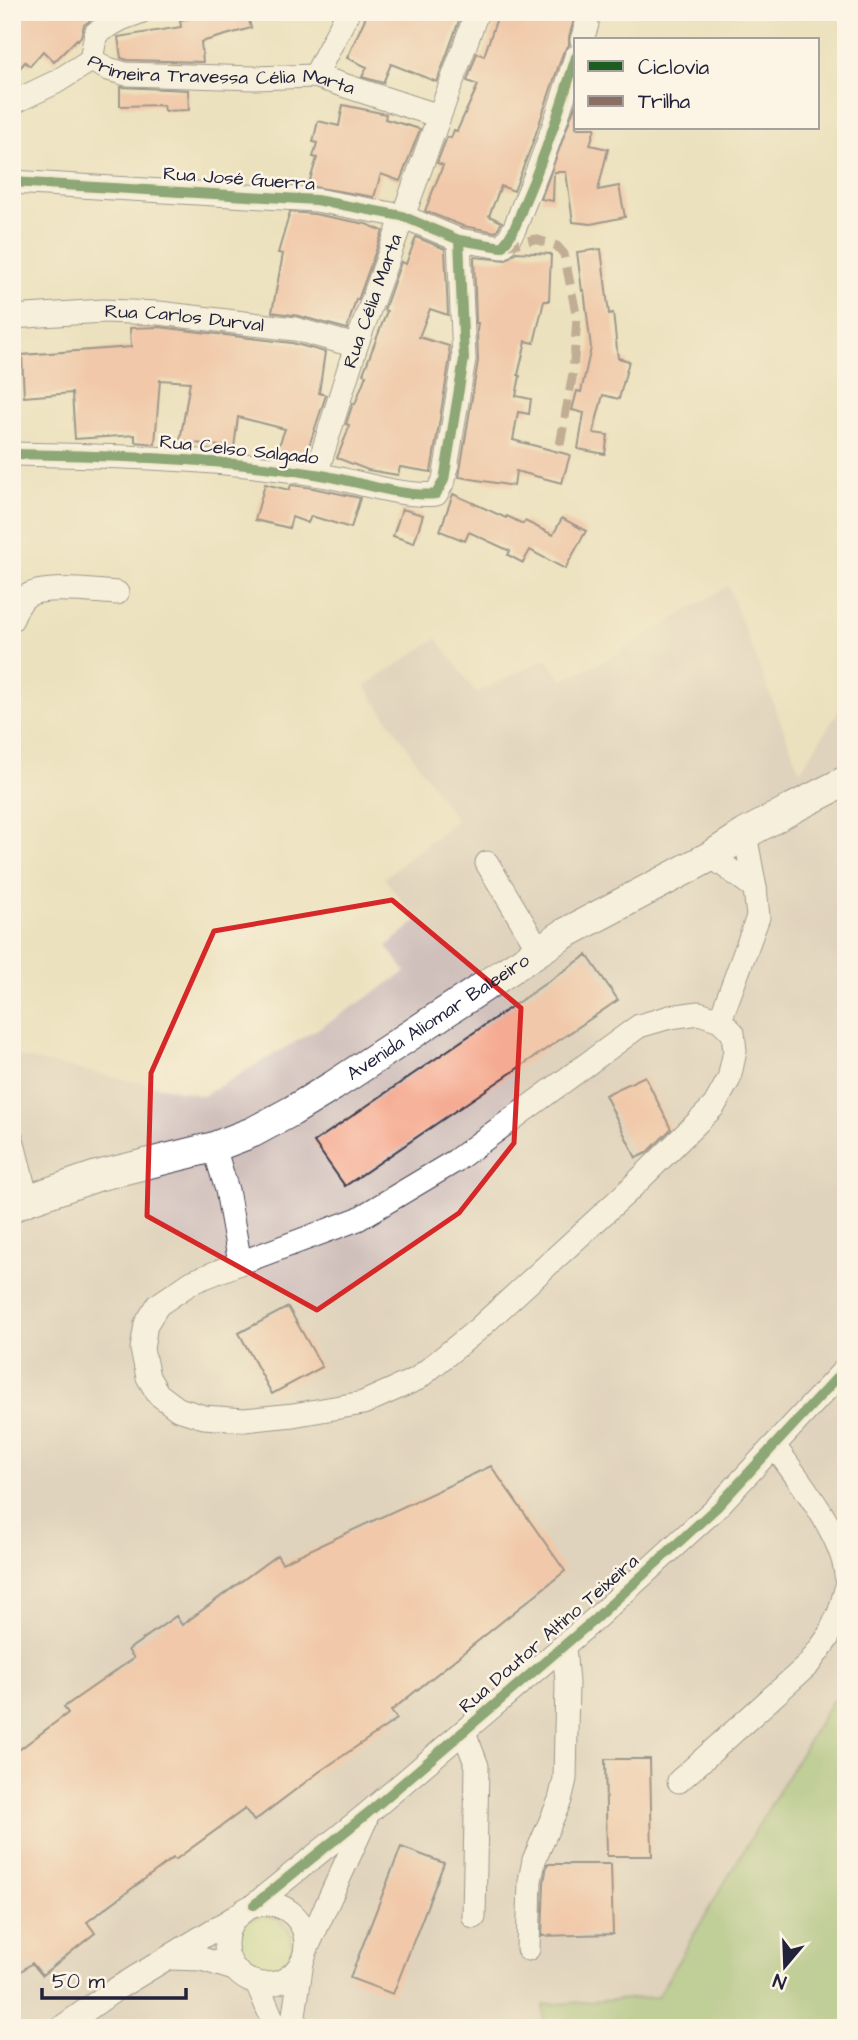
<svg xmlns="http://www.w3.org/2000/svg" width="858" height="2040" font-family="'Architects Daughter',sans-serif">
<style>
.industrial{fill:#d0c0bc}
.green{fill:#afd37c;stroke:#687a5c;stroke-width:2}
.forest{fill:#8bb56c;stroke:#566c54;stroke-width:2}
.building{fill:#f5aa92}
.lines{fill:none;stroke-linecap:round;stroke-linejoin:round}
.minor-casing{stroke:#403f4f;stroke-width:25}
.major-casing{stroke:#403f4f;stroke-width:32}
.minor{stroke:#fff;stroke-width:23}
.major{stroke:#fff;stroke-width:30}
.quiet{stroke:#8d6e63;stroke-width:9;stroke-dasharray:18 9;stroke-linecap:butt}
.cycleway-casing{stroke:#fcf5e5;stroke-width:15}
.cycleway{stroke:#1b5e20;stroke-width:10}
.marked{fill:none;stroke:#d62828;stroke-width:5;stroke-linejoin:round}
.labels{text-anchor:middle;dominant-baseline:central;stroke-width:5;stroke-linejoin:round;paint-order:stroke}
.street-label{font-size:19px;fill:#22223b;stroke:#fcf5e5}
</style>
<rect width="100%" height="100%" fill="#fcf5e5"/>
<filter id="ink" filterUnits="userSpaceOnUse"><feTurbulence type="fractalNoise" baseFrequency=".0143" numOctaves="2"/><feDisplacementMap in="SourceGraphic" scale="14" xChannelSelector="R" yChannelSelector="G"/><feConvolveMatrix kernelMatrix="1 2 1 2 8 2 1 2 1" color-interpolation-filters="sRGB"/></filter>
<filter id="wash" filterUnits="userSpaceOnUse"><feTurbulence type="fractalNoise" baseFrequency=".00686" numOctaves="4" result="noise"/><feDisplacementMap in="SourceGraphic" scale="28" xChannelSelector="R" yChannelSelector="G"/><feGaussianBlur stdDeviation="1.57" result="paint"/><feColorMatrix in="noise" values="0 0 0 0 0 0 0 0 0 0 0 0 0 0 0 0 0 1.4 0 .05"/><feComposite in="paint" operator="in"/></filter>
<g filter="url(#wash)">
<rect width="100%" height="100%" fill="#ece1be"/>
<path class="industrial" d="M728,586L800,771L846,699V2028H12V1055L203,1096L331,1021L406,972L387,946L417,921L384,878L456,820L365,686L437,638L476,693L547,658L562,680L605,660Z"/>
<path class="green" d="M236 1944a28 28 0 1 1 56 0a28 28 0 1 1-56 0Z"/>
<path class="forest" d="M846,1695V2028H544L543,2005L657,1997L832,1701Z"/>
<g id="blocks">
<path class="building" d="M12,12H84L92,19L84,25L81,36L78,40L77,39L54,62L43,51L30,66L25,62L12,77Z
M208,12H247L251,28L201,42L203,62L128,60L121,58L118,37L181,27L180,20L208,15Z
M368,12H462L437,82L391,64L383,83L362,77L367,67L347,58Z
M499,12H580L574,20L569,37V45L563,53L533,142L514,191L501,186L489,216L502,222L496,232L463,226L425,211L443,165L437,163L447,137L451,138L454,130L457,131L478,85L467,81L477,53L484,56Z
M120,87L188,90L189,110L164,111L163,105L120,106Z
M576,103V128H595L590,145L608,149L598,190L619,186L625,217L591,224L573,222L566,172H554L553,201L541,199Z
M343,105L386,114L385,119L420,129L400,181L381,174L374,197L308,186L317,158L313,157L317,143L313,142L318,121L339,126Z
M290,212L314,214L366,224L383,231L358,300L356,299L347,329L299,316L272,312L283,254L278,253Z
M416,237L445,249L448,315L430,309L419,337L449,346L450,358L431,472L400,467L398,475L368,470L337,458L347,433L349,425L346,424L353,403L355,404L366,375L363,374L387,311L384,310L401,262L406,264Z
M601,249L609,314L613,313L618,358L629,361L619,399L603,395L593,433L608,435L605,454L578,449L584,413L572,410L577,391L581,392L591,348L584,290L582,291L577,252Z
M516,252L551,254L549,301H544L534,343L526,341L518,375L520,376L516,396L531,399L529,414L518,412L513,440L570,455L562,483L516,471L514,486L459,477L478,361L477,330L478,323H476L474,257L506,260Z
M159,327L292,343L325,352L319,393L326,395L305,458L294,457L277,451L285,429L238,417L234,448L180,441L190,382L160,380L155,444L135,442V435L75,439L72,393L24,397L22,355L131,347L130,328Z
M265,484L289,490L291,485L313,488L360,498L351,528L311,516L308,523L292,517L289,528L255,520Z
M453,494L506,518L507,516L523,524L525,521L553,535L562,518L586,531L565,569L530,550L523,563L508,555L510,551L469,532L465,541L440,531Z
M402,509L423,515L414,543L393,536Z
M587,955L618,1000L345,1186L314,1142Z
M645,1076L671,1129L647,1153L636,1158L605,1095Z
M288,1307L322,1367L272,1394L239,1333Z
M491,1466L565,1571L391,1711L397,1719L319,1772L254,1821L245,1809L175,1860L173,1858L87,1922L95,1933L42,1975L32,1963L12,1978V1755L68,1713L64,1707L134,1658L128,1650L176,1616L182,1625L277,1555L282,1563Z
M605,1759H650L652,1856H607Z
M401,1847L444,1863L393,1994L350,1978Z
M547,1864H611L613,1934L542,1936L544,1883Z"/>
</g>
</g>
<g filter="url(#ink)">
<use href="#blocks" fill-opacity="0" stroke="#403f4f" stroke-width="2"/>
<g class="lines">
<defs>
<g id="minor">
<path d="M582,40L587,24"/>
<path id="s1" d="M91,60L108,69L126,74L254,78L315,76L439,116"/>
<path d="M91,60L96,33L121,19L140,12"/>
<path d="M315,76L348,12"/>
<path d="M12,103L56,82L91,60"/>
<path d="M12,182L316,200L402,216L459,240L502,247C517,229 517,220 526,199C546,153 561,105 576,57"/>
<path id="s2" d="M12,317L103,311L159,313L295,329L356,346"/>
<path d="M12,454C113,456 215,458 315,474C351,479 401,498 436,494L444,480L464,359L459,240"/>
<path id="s3" d="M316,474L356,346L477,12"/>
<path d="M12,619C15,612 18,605 23,599C37,583 95,592 117,593"/>
<path d="M711,856L755,888"/>
<path d="M487,863L539,950"/>
<path d="M720,1020L758,917L755,888L745,834"/>
<path d="M12,1139L27,1200"/>
<path d="M214,1147L227,1190L240,1263L192,1282L158,1305L146,1324L142,1349L148,1377L158,1394L178,1409L204,1417L244,1420L293,1415L363,1403L417,1379L477,1330L625,1194L714,1106L729,1079L735,1051L733,1033L720,1020L699,1013L670,1017L639,1026L455,1161L358,1219L240,1263"/>
<path d="M774,1446C798,1478 843,1536 846,1575"/>
<path d="M464,1732L477,1766L474,1917"/>
<path d="M679,1781L808,1665L827,1639L840,1611L846,1589"/>
<circle cx="266" cy="1944" r="40"/>
<path d="M254,1905L368,1813L595,1619L717,1507L846,1368"/>
<path d="M528,1949L530,1881L534,1860L560,1800L565,1779L567,1683L564,1647"/>
<path d="M306,1950L366,1819"/>
<path d="M169,1958L202,1959L234,1969"/>
<path d="M257,1983L276,2028"/>
<path d="M61,2028L116,1989L235,1917"/>
<path d="M292,2028L302,1962"/>
</g>
<g id="major">
<path id="s4" d="M12,1207L27,1200L97,1176L214,1147L253,1132L292,1111L333,1086L564,934L711,856L745,834L793,808L846,781"/>
</g>
</defs>
<use href="#minor" class="minor-casing"/>
<use href="#major" class="major-casing"/>
<use href="#minor" class="minor"/>
<use href="#major" class="major"/>
<path class="quiet" d="M502,247L535,239L557,246L564,254L577,318L573,373L560,445"/>
<defs>
<path id="cycleway" d="M12,182L316,200L402,216L459,240L502,247C517,229 517,220 526,199C546,153 561,105 576,57
M12,454C113,456 215,458 315,474C351,479 401,498 436,494L444,480L464,359L459,240
M254,1905L368,1813L595,1619L717,1507L846,1368"/>
</defs>
<use href="#cycleway" class="cycleway-casing"/>
<use href="#cycleway" class="cycleway"/>
</g>
</g>
<path d="M0 0H858V2040H0ZM392,900L521,1008L514,1143L459,1213L317,1310L147,1216L151,1073L214,931Z" fill="#ece1be" fill-opacity=".55" fill-rule="evenodd"/>
<path class="marked" d="M392,900L521,1008L514,1143L459,1213L317,1310L147,1216L151,1073L214,931Z"/>
<g class="labels">
<g class="street-label">
<text stroke="none"><textPath href="#s1" startOffset="133">Primeira Travessa Célia Marta</textPath></text>
<text transform="translate(239 179) rotate(4)">Rua José Guerra</text>
<text stroke="none"><textPath href="#s3" startOffset="182">Rua Célia Marta</textPath></text>
<text stroke="none"><textPath href="#s2" startOffset="173">Rua Carlos Durval</textPath></text>
<text transform="translate(239 450) rotate(6)">Rua Celso Salgado</text>
<text stroke="none"><textPath href="#s4" startOffset="471">Avenida Aliomar Baleeiro</textPath></text>
<text transform="translate(549 1634) rotate(-41)">Rua Doutor Altino Teixeira</text>
</g>
</g>
<rect width="858" height="2040" fill="none" stroke="#fcf5e5" stroke-width="42"/>
<rect x="574" y="38" width="245" height="91" fill="#fcf5e5" stroke="#a5a1a1" stroke-width="2"/>
<rect x="588" y="61" width="35" height="10" fill="#1b5e20" stroke="#a5a1a1" stroke-width="2"/>
<text x="638" y="74" font-size="21" fill="#22223b">Ciclovia</text>
<rect x="588" y="96" width="35" height="10" fill="#8d6e63" stroke="#a5a1a1" stroke-width="2"/>
<text x="638" y="108" font-size="21" fill="#22223b">Trilha</text>
<g transform="translate(785 1966) rotate(199)" stroke="#fcf5e5" stroke-width="5" paint-order="stroke">
<path d="M0-5L12 26L0 18L-12 26Z" fill="#22223b"/>
<text y="-10" font-size="19" font-weight="bold" text-anchor="middle" fill="#22223b">N</text>
</g>
<path d="M42 1988v10h144v-10" fill="none" stroke="#22223b" stroke-width="3.5"/>
<text x="52" y="1988" font-size="21" fill="#22223b" stroke="#fcf5e5" stroke-width="5" paint-order="stroke">50 m</text>
</svg>
